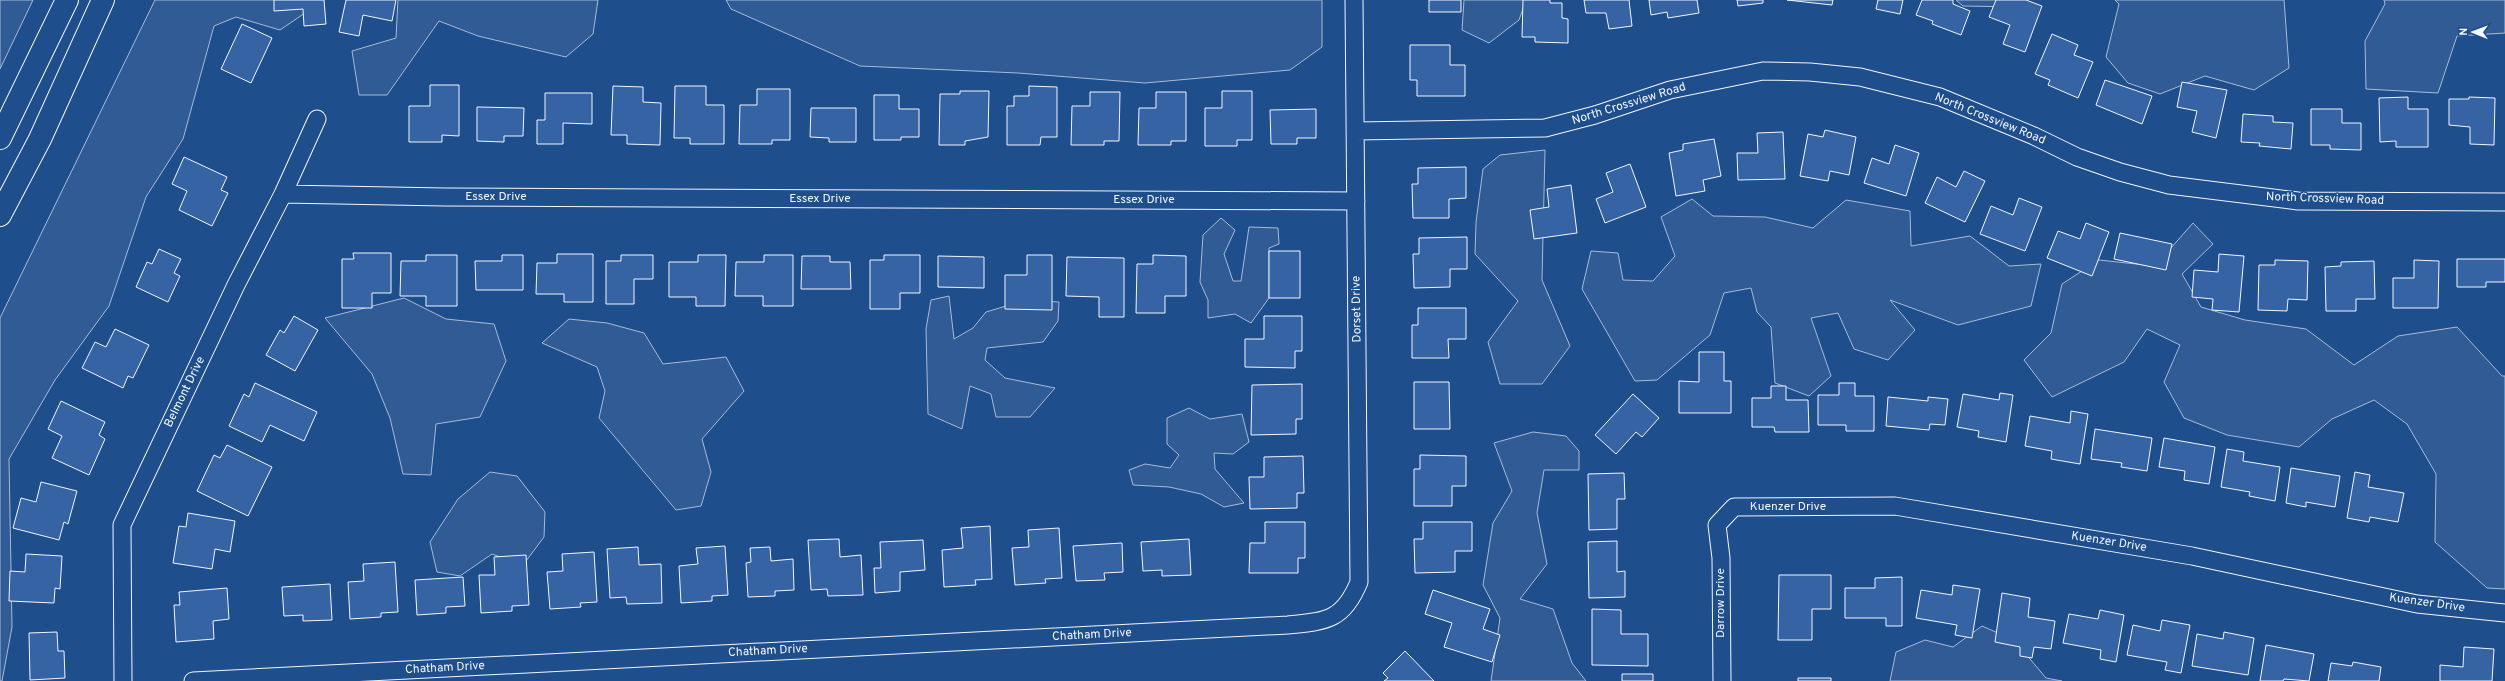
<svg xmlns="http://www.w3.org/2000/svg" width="2505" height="681" font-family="Overpass,sans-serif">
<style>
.green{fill:#305b95;stroke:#a8bbd7}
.building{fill:#3563a3;stroke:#f2f6ff}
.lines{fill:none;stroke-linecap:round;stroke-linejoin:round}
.minor-casing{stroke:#f2f6ff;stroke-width:19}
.motorway-casing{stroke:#f2f6ff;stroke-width:24}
.minor{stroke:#1f4e8c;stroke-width:17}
.motorway{stroke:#1f4e8c;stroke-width:22}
.labels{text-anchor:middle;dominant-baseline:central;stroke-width:3;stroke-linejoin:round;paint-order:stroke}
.street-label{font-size:12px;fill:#f2f6ff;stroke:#1f4e8c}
</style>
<rect width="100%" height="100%" fill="#1f4e8c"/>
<path class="green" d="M0,0H33L0,69Z
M155,0H324L280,30L236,17L214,26L183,139L146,197L109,306L55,380L9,459L12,627L2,681H0V318Z
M398,0H598L593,34L566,57L478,36L439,21L387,95H359L352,51L396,38Z
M726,0H1322V47L1290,70L1145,83L1018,73L860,66L731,9Z
M1464,0H1526L1519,20L1489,43L1462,30Z
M1956,0H2025L2019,7L1963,6Z
M2115,0H2284L2289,68L2254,90L2205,76L2160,94L2128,83L2106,57L2119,4Z
M2384,0H2505V33L2457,36L2438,93L2366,89L2365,41L2385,4Z
M1545,150L1542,280L1570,346L1542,384H1500L1488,342L1518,301L1475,254L1476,222L1483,169L1500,155Z
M1692,199L1713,216L1765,217L1813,228L1846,200L1910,211L1911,246L1970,236L2009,266L2041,264L2031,306L1958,325L1890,300L1915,330L1888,360L1854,349L1838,313L1811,318L1831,376L1809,396L1775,383L1771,327L1757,312L1751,288L1724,293L1710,335L1657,380L1635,381L1582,289L1591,251L1618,253L1623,280L1653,281L1675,256L1661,217Z
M1221,218L1235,230L1224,254L1233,281H1241L1249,227L1278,228L1279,244L1269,248V298L1251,323L1235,314L1208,318V300L1200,282L1203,235Z
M2193,223L2213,244L2182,274L2201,307L2245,320L2306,329L2354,365L2398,336L2457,327L2502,376H2505V589L2487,588L2435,542L2436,474L2407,424L2374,400L2332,419L2299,447L2227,435L2184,418L2164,382L2180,345L2147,329L2124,362L2052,397L2024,360L2051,333L2062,284L2099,260L2155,266Z
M949,296L954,339L973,328L986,312L1026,300L1059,302L1058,321L1043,342L987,348L985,360L1005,378L1055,388L1030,417H996L991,394L970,386L962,429L928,414L926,329L931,300Z
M404,298L446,319L494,324L506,361L480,417L436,424L431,475L403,474L390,418L372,374L325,318Z
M569,319L607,323L644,333L663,364L726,357L744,391L702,439L711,472L701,506L676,510L599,418L605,391L597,367L542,343Z
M1189,408L1210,419L1242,414L1249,442L1233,454L1214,453L1215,469L1244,503L1224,507L1201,494L1169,487L1133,485L1129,470L1145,464L1170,468L1179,455L1167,444V418Z
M1533,432L1566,436L1579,451V470H1544L1537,513L1547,564L1520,599L1553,609L1572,663L1586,681H1491L1500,618L1483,585L1493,523L1512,491L1494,443Z
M490,472L517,476L545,512L544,537L523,565L492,554L460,576L437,572L430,542L458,499Z
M1982,626L2014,640L2046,678L2062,681H1890L1896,652L1925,640L1953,647Z"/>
<path class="building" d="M274,0H324L326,24L304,26L303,9L274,11Z
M346,0H396L392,21L363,15L359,36L339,32Z
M1429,0H1461V12H1429Z
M1523,0H1550V3H1562V18L1568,19V43L1535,42V37H1522Z
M1584,0H1629L1632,26L1609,29L1606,13H1586Z
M1649,0H1697L1699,13L1668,18L1667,12L1651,15Z
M1737,0H1763V3L1738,6Z
M1787,0H1833L1832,5Z
M1878,0H1903L1900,14L1876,9Z
M1922,0H1953V4L1970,11L1961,35L1932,24L1933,21L1916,15Z
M1996,0H2026L2042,6L2025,52L2003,44L2010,25L1989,17Z
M242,24L272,38L251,83L221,69Z
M2052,34L2078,45L2074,55L2093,62L2078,98L2048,85L2050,80L2035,74Z
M1410,45H1450V65H1465V96H1417V80H1410Z
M2105,80L2152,96L2142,124L2096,105Z
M2182,82L2227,90L2216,138L2192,132L2197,111L2177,107Z
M430,85H459V136L442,135V142H409V106H430Z
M613,86L643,87V102L661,103L660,145L627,144V135H611Z
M675,86H706V105H724V144H690V138H674Z
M1029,86L1057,87V137H1041L1040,145H1007V106H1014V96H1029Z
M757,89H790V140H772V144H739L740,105H757Z
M960,91H989L988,137L965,141V145H939L940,94H960Z
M1222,91H1252V140H1237V146H1205V108H1222Z
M1090,92H1120L1119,141H1104V145H1071L1072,106H1090Z
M1156,92H1186V141H1171V145H1138L1139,108H1156Z
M545,93H592V124L563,123V144H537V120H545Z
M874,95H899V109H919V137H901V140H874Z
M2408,97V109H2428V147H2396V141L2380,142L2379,98Z
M2469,97L2495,98L2494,145L2470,144V127L2449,125V99H2469Z
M477,107L524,108L523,136H504V142L477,141Z
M811,108H856V142H829V138L810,137Z
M1316,109V138H1297V144H1271L1270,110Z
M2311,109H2342V123H2361V150L2330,149V145H2311Z
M2243,114L2273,116V122L2293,123L2291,149L2259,146L2260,143L2241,142Z
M1825,130L1856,137L1849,175L1830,171L1828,181L1800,176L1808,134L1823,137Z
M1783,132L1785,179L1738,180L1737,153H1758L1757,133Z
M1714,139L1721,176L1703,180L1705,191L1676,196L1669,153L1683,150V144Z
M1895,145L1919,153L1906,196L1864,183L1872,158L1889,164Z
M184,157L227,177L221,190L228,193L212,226L179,210L187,191L172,184Z
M1630,164L1646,207L1605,223L1596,199L1613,192L1606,173Z
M1466,167V198L1449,199V218H1413L1412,184H1418V168Z
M1964,171L1985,181L1965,222L1925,203L1937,177L1956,187Z
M1571,185L1577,233L1534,239L1530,210L1549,207L1547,189Z
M2019,198L2042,207L2025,251L1980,234L1991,206L2013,215Z
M2086,223L2109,232L2092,276L2047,258L2058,231L2080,239Z
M2120,233L2172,244L2166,270L2114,259Z
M1467,237V269H1450V287L1414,288L1413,254H1419V238Z
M159,249L181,259L174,273L180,276L168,302L136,287L147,262L152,264Z
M1269,251H1300V298H1269Z
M353,253H391V293H372V308H342V259H354Z
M557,254H593V302H564V294H536L537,263H557Z
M2219,254L2244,256L2239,312L2212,310L2213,299L2192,297L2194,270L2218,272Z
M426,255H457V306H426V296H400L401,261H426Z
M502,255H523V290H476L475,261H502Z
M621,255H653V279H634V304H606V261H621Z
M698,255H726L725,306H696V297H669V262H698Z
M764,255H793V306H763V296H735L736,262H764Z
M884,255H920V293H900V309H870V260H884Z
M1027,255H1052V310L1005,309V275H1027Z
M1153,255L1186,256V296H1165V313H1136L1137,264H1153Z
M802,256H830V262H850L851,289H801Z
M938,256L984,257V288L938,287Z
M1067,257L1124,258V317H1099V297L1066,296Z
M2457,259H2505V282H2486V287H2457Z
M2275,260L2308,261L2307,300L2288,299L2287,311L2258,310L2259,265H2275Z
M2414,260L2439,261L2438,308H2393V278H2414Z
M2374,261L2375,299H2356V311H2326L2325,267L2341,266V262Z
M1418,308H1466V339H1448L1449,358H1412V325H1418Z
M294,316L318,330L295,371L266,355L280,330L284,333Z
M1264,316H1302V351H1295V368L1245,367V339H1264Z
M115,329L149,345L133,378L128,376L123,388L82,368L95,342L106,347Z
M1699,352H1724V381H1731V413H1679V381L1699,382Z
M1414,382H1449L1450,429H1414Z
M255,383L317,412L304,441L270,425L262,442L229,426L244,394L249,397Z
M1839,383H1855V396H1874V431H1846V425H1818V395H1839Z
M1302,384V419H1296V434L1251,435L1252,385Z
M1771,386H1786V400H1808L1809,432H1775L1774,427H1752V398H1771Z
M2000,393L2013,395L2006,442L1978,437L1979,431L1957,427L1963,394L1999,400Z
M1633,394L1659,418L1642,437L1636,432L1616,454L1595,435Z
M1888,397L1928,401V397L1948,399L1945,425L1930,424L1929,430L1886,426Z
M61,401L105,422L99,435L105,439L89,475L52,458L62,436L48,429Z
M2071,411L2088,414L2080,464L2051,459L2052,451L2025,446L2030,416L2070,423Z
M2095,429L2152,438L2147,471L2121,467L2122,463L2091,459Z
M2164,438L2215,447L2209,484L2184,480L2185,471L2159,467Z
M227,445L272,467L248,516L197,491L214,455L220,458Z
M2227,449L2244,452L2243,461L2280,467L2275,501L2249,496L2250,492L2221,487Z
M1420,455L1466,456V486H1452V506H1414V469H1420Z
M1303,456L1304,493H1297V508L1250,509L1249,477H1264V457Z
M2291,468L2340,476L2335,507L2306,502V507L2286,503Z
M2355,472L2370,475L2368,487L2404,493L2398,522L2370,517L2369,522L2347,518Z
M1624,473L1625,499H1617V529L1589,530L1588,474Z
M41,482L77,491L68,524L64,522L59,540L13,528L21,498L36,502Z
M188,513L235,521L230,552L215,549L212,569L173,563L179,526L186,527Z
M1265,522H1305V558H1298V573H1249L1250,543H1265Z
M1423,522H1472V551H1455V572L1415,573L1414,539H1423Z
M990,526L992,579L975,580L976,585L944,587L942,550L963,548L961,528Z
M1059,528L1062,578L1045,579L1046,583L1015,585L1012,548L1029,547L1028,530Z
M839,539L840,557L861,555L863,595L828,596L827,589L811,590L808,540Z
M1189,539L1191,575L1162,576V570L1143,571L1141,542Z
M923,540L925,570L900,572V591L875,593L874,568H881L880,542Z
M1617,541V572L1625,571V597L1589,598L1588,542Z
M1122,543L1123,572L1104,573L1105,580L1076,581L1073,546Z
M725,546L728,595L712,596V601L681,603L679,566L698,564L696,548Z
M638,547L639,565L661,564L662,603L627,604L626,597L610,598L607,549Z
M770,547L771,561L793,559L794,590L775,591V596L748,597L746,563L751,562L750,548Z
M594,552L597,602L580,603L581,607L550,609L547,572L563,571L562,554Z
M26,554L62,556L60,589L55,588L54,603L9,601L10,571L25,572Z
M526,555L529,605L512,606V611L481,613L479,575H495L494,557Z
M395,562L398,612L381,613V617L350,619L348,582L364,581L363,564Z
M1779,575H1831V609H1812V640H1778Z
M463,577L465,606L446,607V613L417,615L415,580Z
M1902,577V626H1886V618H1845V588H1875V578Z
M330,584L332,620L303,621V615L284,616L282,587Z
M1953,585L1980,589L1972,638L1955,635L1957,625L1916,618L1921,590L1952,595Z
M227,588L229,619L213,621L214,639L176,642L174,605H180L179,592Z
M1433,590L1490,609L1483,629L1500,635L1492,662L1444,647L1452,623L1425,614Z
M2002,593L2030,598L2028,617L2055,621L2051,649L2034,647L2032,658L2020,656V647L1995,642Z
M1592,609L1621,610V634H1648V666L1592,665Z
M2100,610L2124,615L2116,662L2100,659L2101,650L2063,643L2069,614L2098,619Z
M2162,620L2190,625L2181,673L2165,670L2167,662L2127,655L2133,625L2160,631Z
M57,632L58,651H64L65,678L30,680L29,633Z
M2224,632L2254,638L2248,675L2192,666L2197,634L2223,639Z
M2266,645L2314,654L2309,681L2284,679L2283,681H2260Z
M2464,647L2494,649L2492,681H2440V665L2463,667Z
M1405,651L1434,681H1384L1388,678L1383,673Z
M2353,662L2381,667L2379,681H2328L2331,663L2352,666Z
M1622,674H1653V681H1622Z
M1798,678H1831V681H1798Z"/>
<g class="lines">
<defs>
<path id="minor" d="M1356,131L1545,128L1595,115L1670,90L1763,71L1810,72L1860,77L1940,97L2034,136L2077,157L2120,172L2169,185L2298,201L2505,202
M283,194L445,197L1356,201
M123,681L122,525L236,285L283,194L317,119
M193,681L1288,625C1326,621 1343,621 1359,582L1354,0
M1722,681L1721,558L1717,525L1734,507L1895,506L2192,556L2417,604L2505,613"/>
<path id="motorway" d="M0,138L67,0
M0,215L40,139L103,0"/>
</defs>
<use href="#minor" class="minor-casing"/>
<use href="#motorway" class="motorway-casing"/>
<use href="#minor" class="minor"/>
<use href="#motorway" class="motorway"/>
</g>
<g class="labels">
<g class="street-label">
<text transform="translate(1629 104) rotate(-17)">North Crossview Road</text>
<text transform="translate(1990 119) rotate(22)">North Crossview Road</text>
<text x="496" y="197">Essex Drive</text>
<text x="820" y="199">Essex Drive</text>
<text transform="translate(2325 199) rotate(2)">North Crossview Road</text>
<text x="1144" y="200">Essex Drive</text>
<text transform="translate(1357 309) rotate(-91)">Dorset Drive</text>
<text transform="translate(185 392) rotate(-64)">Belmont Drive</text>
<text x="1788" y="507">Kuenzer Drive</text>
<text transform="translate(2109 542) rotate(9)">Kuenzer Drive</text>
<text transform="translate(1721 603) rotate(-90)">Darrow Drive</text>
<text transform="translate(2427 603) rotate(8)">Kuenzer Drive</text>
<text transform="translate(1092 635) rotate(-3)">Chatham Drive</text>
<text transform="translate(768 651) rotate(-3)">Chatham Drive</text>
<text transform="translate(445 668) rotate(-3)">Chatham Drive</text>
</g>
</g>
<g transform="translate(2473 32) rotate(271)" stroke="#1f4e8c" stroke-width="3" paint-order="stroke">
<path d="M0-3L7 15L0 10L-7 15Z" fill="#f2f6ff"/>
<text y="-6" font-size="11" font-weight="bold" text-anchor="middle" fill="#f2f6ff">N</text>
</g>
</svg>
